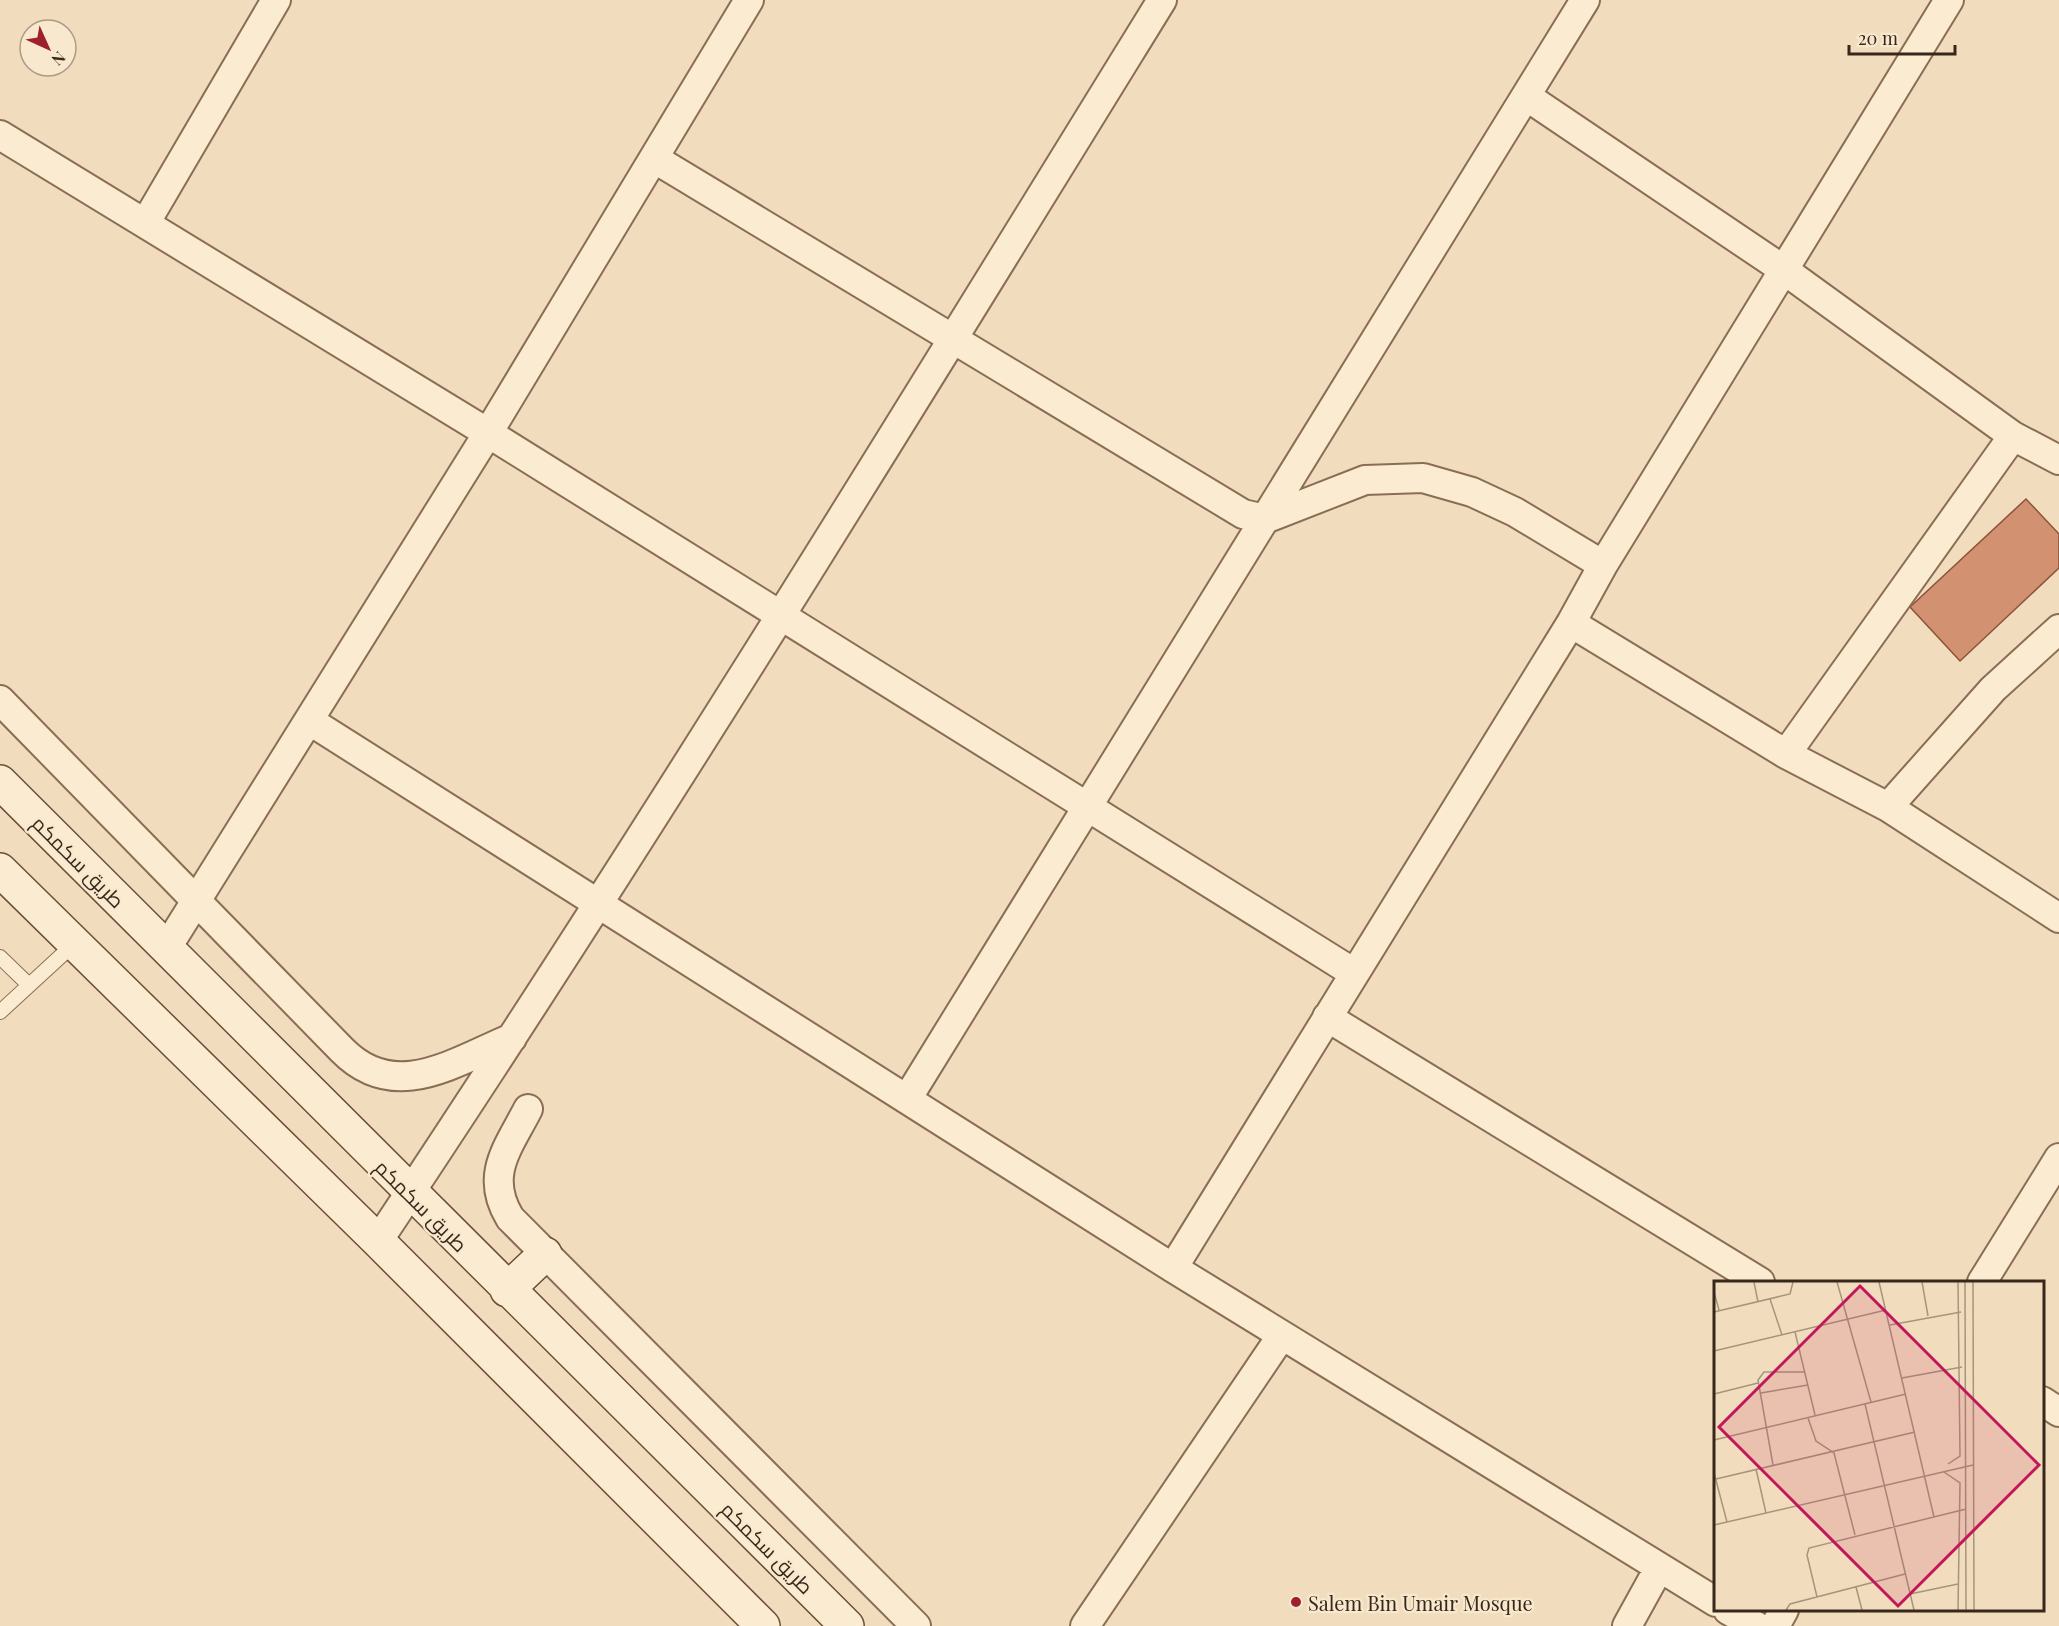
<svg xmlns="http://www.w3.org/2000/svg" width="2059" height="1626" font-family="'Playfair Display',Cairo,serif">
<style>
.building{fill:#d29170;stroke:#8b5339;stroke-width:1.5}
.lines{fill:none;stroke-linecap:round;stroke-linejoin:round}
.service-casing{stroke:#8a6d55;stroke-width:16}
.minor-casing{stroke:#8a6d55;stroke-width:32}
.secondary-casing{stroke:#6b4e39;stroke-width:36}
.service{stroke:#fbebd1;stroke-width:14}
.minor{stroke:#fbebd1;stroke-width:28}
.secondary{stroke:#fbebd1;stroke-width:33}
.poi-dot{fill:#9d212c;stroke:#f8e8cd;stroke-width:2}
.labels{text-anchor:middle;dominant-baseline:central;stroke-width:4.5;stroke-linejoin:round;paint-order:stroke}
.street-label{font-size:20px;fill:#38271b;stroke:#f8e8cd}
.poi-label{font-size:20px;fill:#38271b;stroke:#f8e8cd;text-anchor:start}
.inset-road{fill:none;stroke:#a7947c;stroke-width:1.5}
.view{fill:#c2185b;fill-opacity:0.15;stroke:#c2185b;stroke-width:3}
.inset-edge{fill:none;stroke:#38271b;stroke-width:3}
</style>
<rect width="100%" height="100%" fill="#f1ddbd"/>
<path class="building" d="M2026,499L2059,534V568L1960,661L1910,607Z"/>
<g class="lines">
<defs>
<path id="service" d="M0,957L29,985
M0,1012L75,943"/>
<path id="minor" d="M1526,96L1784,270L2013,436L2059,460
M0,135L488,433L1354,973
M655,159L1243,514L1265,519L1365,480L1423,478L1472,492L1515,512L1603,565
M146,222L276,0
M1571,623L1786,754L1888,807L2059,918
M0,700L342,1050C395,1104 454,1062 512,1038
M310,721L1173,1268L1716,1602
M1786,754L2013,436
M1888,807L1993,689L2059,629
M166,949L488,433L749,0
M1327,1017L1760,1282
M907,1099L1585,0
M528,1109C508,1148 484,1175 510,1218L916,1626
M378,1241C649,834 905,417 1162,0
M1173,1268L1571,623L1603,565L1949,0
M1982,1282L2059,1158
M2042,1401L2059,1412
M1728,1610L1756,1626
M1085,1626L1282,1335
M1627,1626L1659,1568
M1775,1626L1784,1610"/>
<path id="secondary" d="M0,782L847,1626
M0,870L378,1241L763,1626
M507,1290L545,1254"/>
</defs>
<use href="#service" class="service-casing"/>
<use href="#minor" class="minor-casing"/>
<use href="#secondary" class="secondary-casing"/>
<use href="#service" class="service"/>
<use href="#minor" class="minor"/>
<use href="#secondary" class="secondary"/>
</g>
<circle class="poi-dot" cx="1296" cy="1602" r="6"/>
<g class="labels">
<g class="street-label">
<text transform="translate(79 861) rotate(45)">طريق سكمكم</text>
<text transform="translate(422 1205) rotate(45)">طريق سكمكم</text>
<text transform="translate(768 1547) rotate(45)">طريق سكمكم</text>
</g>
<g class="poi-label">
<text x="1308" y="1602">Salem Bin Umair Mosque</text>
</g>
</g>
<g transform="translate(1714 1281)">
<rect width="330" height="330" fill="#f1ddbd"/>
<path class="inset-road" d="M40,1L44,21M123,1L157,121M165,1L220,236M208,1L214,35M251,1L252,329M259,1L260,329M0,11L5,29M56,18L68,54M0,31L76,13L79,1M176,44L247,31M81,51L101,134M0,70L172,29M188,97L248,86M47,112L94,104M0,113L44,102M151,123L200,329M94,137L102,160L120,172L141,254M0,159L192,113M234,183L246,175L244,1M59,184L44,99L50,91H90M42,188L52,232M230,191L246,202L244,329M0,192L13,241M2,198L201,151M0,244L259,184M142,306L148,329M196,313L244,303M103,316L93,274L95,267L252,228M72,329L76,323L191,293"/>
<path class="view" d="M146,5L325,184L184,325L5,146Z"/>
<rect width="330" height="330" class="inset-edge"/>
</g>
<g transform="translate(48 48) rotate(135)"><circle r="28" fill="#f8e8cd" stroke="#ab9b86" stroke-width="1.5"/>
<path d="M0-4.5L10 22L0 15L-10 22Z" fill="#9d212c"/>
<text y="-9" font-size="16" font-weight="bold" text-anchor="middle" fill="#38271b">N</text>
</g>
<path d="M1849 45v9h106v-9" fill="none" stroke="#38271b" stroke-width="3"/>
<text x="1858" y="45" font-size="18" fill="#38271b" stroke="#f8e8cd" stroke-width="4.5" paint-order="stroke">20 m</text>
</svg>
